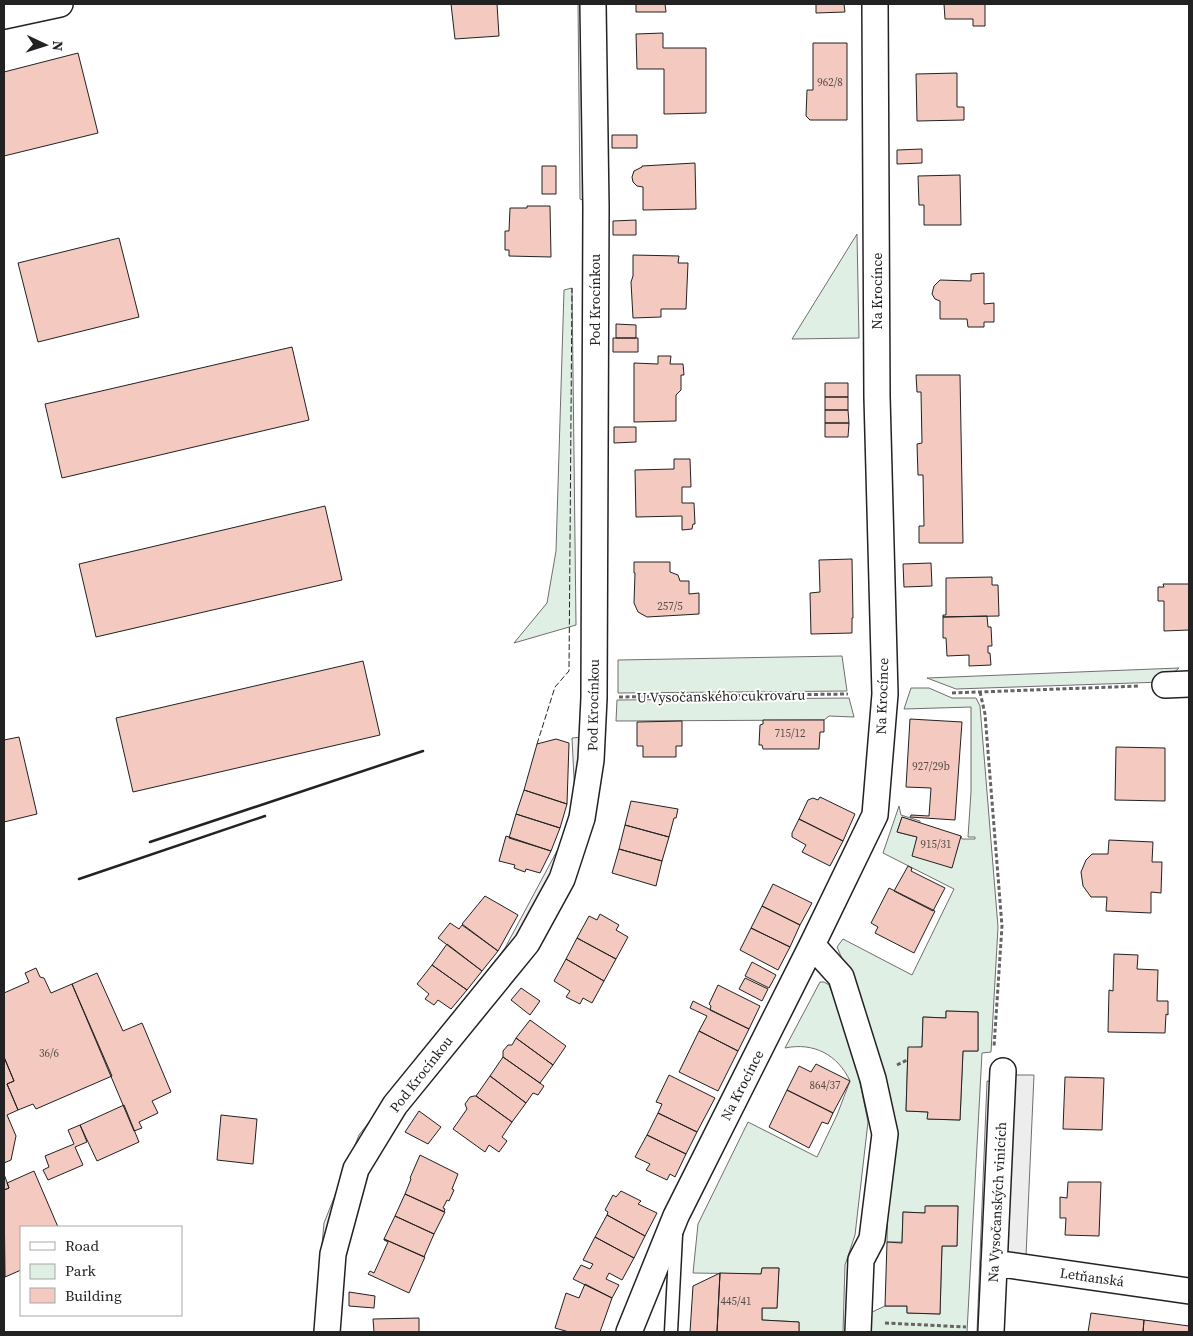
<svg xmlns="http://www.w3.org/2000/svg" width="1193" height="1336" font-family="'Source Serif 4',serif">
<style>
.green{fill:#e0efe3;stroke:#6f6f6f;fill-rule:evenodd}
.parking{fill:#ededed;stroke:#6f6f6f}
.building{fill:#f3c9c0;stroke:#222}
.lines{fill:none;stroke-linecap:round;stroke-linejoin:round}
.lane-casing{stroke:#222;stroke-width:15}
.street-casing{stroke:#222;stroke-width:28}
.path{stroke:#646464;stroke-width:3;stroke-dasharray:4 2.5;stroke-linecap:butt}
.lane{stroke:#fff;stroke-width:12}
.street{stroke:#fff;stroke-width:25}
.fence{stroke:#222;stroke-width:1;stroke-dasharray:6 2.5;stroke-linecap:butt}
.wall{stroke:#222;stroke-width:2.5}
.labels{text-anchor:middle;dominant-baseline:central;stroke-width:4;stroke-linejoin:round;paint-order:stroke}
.number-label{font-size:11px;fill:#564c4a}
.street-label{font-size:14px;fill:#222;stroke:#fff}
</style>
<rect width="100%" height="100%" fill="#fff"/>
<path class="green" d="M857,234L859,338L792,339Z
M572,288L576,625L514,643L547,603L556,551L564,290Z
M842,656L847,691L618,693V660Z
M1179,668L1163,682L956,689L927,678Z
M911,688H929L952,698H976L980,706L998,927L991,1052L982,1053L967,1332H869L870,1313L885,1306H907V1313L940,1314L942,1246H957L958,1206H926L925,1213L903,1212L902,1242H887L888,1196L860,1000L837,947L843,939L912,975L954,889L883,853L899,806L901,815L920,821V823L902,817L897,832L917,837L916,842L951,868L961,836L962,839H975V837H968L971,792V707L904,709ZM946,1011L978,1012V1051H963L960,1120L928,1119V1112L906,1111L908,1048L922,1047L923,1017L946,1018Z
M849,698L854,717L829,716L824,720L616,721L617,700Z
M820,982H824L829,985L842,1018L858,1073L868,1122L855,1235L845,1265L843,1332H799V1322L762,1320V1308H777L779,1268H762L761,1274L693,1273L698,1224L748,1122L817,1157L837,1115L850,1081C838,1055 814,1042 785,1048Z"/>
<path class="parking" d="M578,4H586L588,202L580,199Z
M584,737L578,810L566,855L511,954L366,1141L333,1232L322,1332H314L324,1223L359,1135L505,948L558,849L575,798L572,738Z
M1012,1075H1034L1026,1256L1007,1253Z
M987,1081L996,1082L986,1332H977Z"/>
<path class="building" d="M451,4H497L499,36L455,39Z
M636,4H665L666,12H636Z
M816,4H844L845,12L816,13Z
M944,4H985V26H973V19H945Z
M663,33V48H706V113L664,114V69H637L636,34Z
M813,43H847V120H810L806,116L807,90H813Z
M78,53L98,133L4,156V72Z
M957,73V107H964V120L917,121L916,74Z
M612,135H637V148H612Z
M922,149V163L897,164V150Z
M695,163L696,209L643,210V187L637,186L633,182L632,177L634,171L642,167V166Z
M542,166H556V194H542Z
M960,175L961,225H924V205H919L918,176Z
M527,206H550L551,257L509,256V250H505V231H509L510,208H527Z
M636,220V235H613V221Z
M119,238L139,317L38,342L18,263Z
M633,255L679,256L678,263H688L686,309H661V317L633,318L631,282L633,276Z
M984,273V304L994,303V322H984V327H968L967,319H940V301L935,299L932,294L934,286L940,280L971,281V274Z
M616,324L636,325V338H616Z
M613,338H638V352H613Z
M292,347L309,420L62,478L45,404Z
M658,356H671L670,364H683L684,375H681V390L676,395V421L634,422V363L658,364Z
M916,375H960L963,543H919V526H924L923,475H918L917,444L922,443L921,392H917Z
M825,383H848V397H825Z
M825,397H848V410H825Z
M825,410H848L849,423H825Z
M825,423H849L848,437H825Z
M614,427H636V442L614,443Z
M674,459H690L691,487H682V503H694L695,524H693L692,529L682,530V516L636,517L635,470L674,469Z
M325,506L342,580L96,637L79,564Z
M852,559L853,618H852V633L811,634L810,593L820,592L819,560Z
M634,562H670V572L678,575L680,581H689V594L699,593V614L647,617L638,612L634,603L635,573H634Z
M931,563L932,586L904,587L903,564Z
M992,577V585H998L999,616L943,617V615H946V578Z
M1163,584H1189V630L1164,631V601H1158V587H1164Z
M987,616L988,627H991L992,646H988V653H990L991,665L969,666V655L947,656L946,638H943V617Z
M363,661L380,735L133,792L116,718Z
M910,719L962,722L955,820L910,817L911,815L929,816L931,788L906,787Z
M763,720H824V732H820L819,749H763L762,745H759L760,725L763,724Z
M682,721V746H676V757H643V746H637V722Z
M19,737L37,814L4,822V740Z
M556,739L569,743L567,804L524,790L537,744Z
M1116,747L1165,748V801L1115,800Z
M524,790L567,804L560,828L516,814Z
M820,797L855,814L843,841L799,819L808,800L813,798L818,800Z
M631,801L678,809L676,818H674L669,837L625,825Z
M516,814L560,828L551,851L509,838Z
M902,817L961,836L952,868L912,856L917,837L897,832Z
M799,819L843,841L830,866L802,852L806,845L792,837V833Z
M625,825L669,837L662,861L619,849Z
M506,836L551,851L540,873L526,869L525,872L514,868L515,865L499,861Z
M1109,840L1153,842L1152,862H1162L1161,893L1151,892V913L1106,911L1107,897H1091L1083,886L1081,872L1086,860L1092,854H1108Z
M619,849L662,861L656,886L612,873Z
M908,866L912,868L911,871L945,888L933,911L894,891Z
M773,884L812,903L800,925L762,906Z
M889,888L935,911L914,953L875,933L878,927L871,923Z
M485,896L518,915L498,951L462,924Z
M762,906L800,925L790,947L751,928Z
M600,914L619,925L616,930L628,937L616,959L577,938L589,916L597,920Z
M450,923L459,929L462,925L498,951L482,971L438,938Z
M751,928L790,947L778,970L740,950Z
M577,938L616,959L604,981L566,959Z
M447,944L482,971L467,990L432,965Z
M1114,954L1138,955L1137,969L1158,970L1157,1001H1168V1015L1166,1014L1165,1033L1108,1032L1109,990L1113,991Z
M566,959L604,981L592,1003L583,998L580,1004L566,997L570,991L554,981Z
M752,962L776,975L769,988L745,976Z
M432,965L467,990L451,1009L438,1000L434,1005L425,999L429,994L417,984Z
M36,968L40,977L44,978L51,993L72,984L112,1076L36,1109L33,1104L18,1110L7,1084L14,1081L4,1057V993L29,982L25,973Z
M97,973L123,1031L142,1023L171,1092L152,1101L158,1113L139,1122L142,1128L134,1131L72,984Z
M745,978L768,989L762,1001L739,989Z
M718,985L760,1006L749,1029L710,1010L711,1006L709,1004Z
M521,988L540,1001L530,1015L511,1000Z
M693,1001L749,1029L738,1051L699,1031L707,1016L690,1008Z
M946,1011L978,1012V1051H963L960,1120L927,1119L928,1112L906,1111L908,1047H922L923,1017L946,1018Z
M530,1020L566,1046L553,1065L516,1038Z
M699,1031L738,1051L718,1091L679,1072Z
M516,1038L553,1065L540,1083L503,1057V1051L508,1045H512Z
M4,1057L14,1081L7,1084L18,1110L7,1115L16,1136L11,1160L4,1163Z
M503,1057L544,1086L538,1095L533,1093L526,1103L490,1076Z
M816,1064L850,1081L833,1113L787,1090L799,1066L811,1072Z
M669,1075L715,1098L697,1132L658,1113L662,1104L656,1102Z
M490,1076L526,1103L512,1122L476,1096Z
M1065,1077L1104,1078L1102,1130L1063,1129Z
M787,1090L833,1113L828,1124L822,1122L809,1148L769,1127Z
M474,1096H476L512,1122L502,1137L507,1141L499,1152L489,1145L485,1152L453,1129L467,1109L465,1104L470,1097Z
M124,1105L139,1142L97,1161L80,1125Z
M419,1111L441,1127L428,1144L405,1132Z
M658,1113L697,1132L686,1154L647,1135Z
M221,1115L257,1119L253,1164L217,1160Z
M80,1125L87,1142L75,1147L83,1165L48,1180L43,1170L49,1167L45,1156L74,1144L68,1130Z
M647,1135L686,1154L675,1177L670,1174L667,1180L646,1170L650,1164L635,1157Z
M420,1155L458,1174L452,1189L454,1190L449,1201L447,1200L443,1208L445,1209L444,1212L405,1194L411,1179L410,1178Z
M34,1171L58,1227H21V1270L5,1277L4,1190L9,1188L7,1183Z
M4,1174L9,1188L4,1190Z
M1068,1182H1101L1099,1236L1065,1235L1066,1218H1060V1197L1067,1198Z
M621,1191L641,1201L638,1204L657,1213L645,1236L607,1215L608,1212L605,1210L613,1195L616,1197Z
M405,1194L445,1212L434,1234L395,1216Z
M925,1206H958L957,1246H942L940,1314L907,1313V1306H885L887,1242L902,1243L903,1212L925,1213Z
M607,1215L645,1236L634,1258L595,1237Z
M395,1216L434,1234L424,1257L384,1239Z
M595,1237L634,1258L622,1280L609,1273L606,1279L619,1285L612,1298L573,1279L581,1265L590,1269L593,1264L583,1260Z
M384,1239L425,1257L409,1293L368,1274L370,1271L374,1273L388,1242L384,1240Z
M762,1268H779L777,1308H762V1320L799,1322V1332H717L720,1273L761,1274Z
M720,1273L717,1332H690L693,1286Z
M585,1284L612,1298L600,1332H569L555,1328L566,1293L579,1298Z
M349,1292L375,1296L374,1308L349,1306Z
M1091,1313L1144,1320L1143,1332H1088Z
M419,1318V1332H374L373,1319Z
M1144,1320L1189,1326V1332H1143Z"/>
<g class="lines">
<defs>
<path id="lane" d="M671,1332L676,1235"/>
<path id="street" d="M4,16L60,4
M1165,685L1189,684
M812,945L841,977L873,1079L885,1134L872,1239L861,1260L858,1332
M994,1263L1189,1291
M327,1332L333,1254L356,1169L395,1105L527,943L562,879L582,818L591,760L594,698L596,207L593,4
M629,1332L676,1216L812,945L875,815L885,694L877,397L875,4
M991,1332L1003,1071"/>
</defs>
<use href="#lane" class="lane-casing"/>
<use href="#street" class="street-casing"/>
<path class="path" d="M980,692L985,714L1002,926L994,1047
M952,693L1139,686
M619,697L848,694
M897,1065L907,1060
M885,1323L966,1327"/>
<use href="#lane" class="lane"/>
<use href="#street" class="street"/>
<path class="fence" d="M537,744L555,687L569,671L572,288"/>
<path class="wall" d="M150,842L423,751
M79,879L265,816"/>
</g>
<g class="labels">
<g class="number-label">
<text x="830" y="82">962/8</text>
<text x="670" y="606">257/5</text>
<text x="790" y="733">715/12</text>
<text x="931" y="766">927/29b</text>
<text x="936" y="844">915/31</text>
<text x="49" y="1053">36/6</text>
<text x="825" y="1085">864/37</text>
<text x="736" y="1301">445/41</text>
</g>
<g class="street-label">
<text transform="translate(877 291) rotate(-90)">Na Krocínce</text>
<text transform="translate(595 300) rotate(-90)">Pod Krocínkou</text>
<text transform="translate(721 696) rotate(-1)">U Vysočanského cukrovaru</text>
<text transform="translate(882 696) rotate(-88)">Na Krocínce</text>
<text transform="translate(593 705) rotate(-89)">Pod Krocínkou</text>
<text transform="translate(421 1074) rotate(-52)">Pod Krocínkou</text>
<text transform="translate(742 1085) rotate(-63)">Na Krocínce</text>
<text transform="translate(997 1202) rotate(-87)">Na Vysočanských vinicích</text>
<text transform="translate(1092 1277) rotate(8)">Letňanská</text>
</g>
</g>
<rect width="1193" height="1336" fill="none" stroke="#222222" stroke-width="10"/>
<rect x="20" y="1226" width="162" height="90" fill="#ffffff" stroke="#a7a7a7"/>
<rect x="30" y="1242" width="25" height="8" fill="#ffffff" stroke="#a7a7a7"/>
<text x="65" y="1251" font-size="15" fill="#222222">Road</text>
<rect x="30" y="1264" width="25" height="15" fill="#e0efe3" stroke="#a7a7a7"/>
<text x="65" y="1276" font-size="15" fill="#222222">Park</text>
<rect x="30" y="1288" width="25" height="15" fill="#f3c9c0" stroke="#a7a7a7"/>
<text x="65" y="1301" font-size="15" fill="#222222">Building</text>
<g transform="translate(45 45) rotate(94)" stroke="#ffffff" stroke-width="4" paint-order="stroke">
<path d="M0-4L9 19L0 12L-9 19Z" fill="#222222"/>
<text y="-8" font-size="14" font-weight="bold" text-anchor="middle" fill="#222222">N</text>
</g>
</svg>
